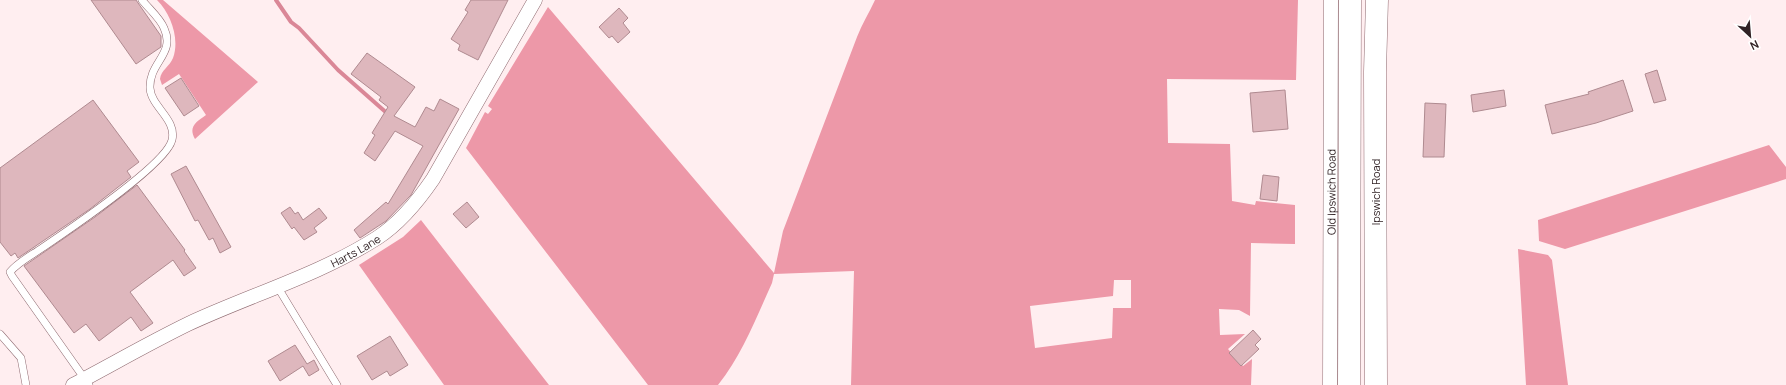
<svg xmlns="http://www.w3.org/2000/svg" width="1786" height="385" font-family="Manrope,sans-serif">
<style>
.forest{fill:#ed98a8;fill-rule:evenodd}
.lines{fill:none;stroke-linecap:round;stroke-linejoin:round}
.stream{stroke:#da8797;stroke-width:4}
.building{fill:#deb7bd;stroke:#af8a90}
.lane-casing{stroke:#8e6a70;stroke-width:8}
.street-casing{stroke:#8e6a70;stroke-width:15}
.highway-casing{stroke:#8e6a70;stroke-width:23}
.lane{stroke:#fff;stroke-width:7}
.street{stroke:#fff;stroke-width:14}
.highway{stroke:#fff;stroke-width:22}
.labels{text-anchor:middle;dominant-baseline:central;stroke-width:3;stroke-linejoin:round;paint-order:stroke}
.street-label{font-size:11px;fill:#312225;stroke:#fff}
</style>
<rect width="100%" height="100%" fill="#ffeef0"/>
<path class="forest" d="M157,0H163L258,82L195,139C188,127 196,122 206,115L179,74L162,85L160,79C161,70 170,66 173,58C180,39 171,14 157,0Z
M875,0H1298L1296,80L1167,79L1168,143L1230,144L1232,201L1255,205L1256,201L1295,205V244L1251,243L1250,316L1239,310L1219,309L1220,335L1245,334L1228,349L1243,366L1252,359L1251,385H851L854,271L774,274L772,283C756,318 742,355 718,385H648L466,148L485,112L488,114L492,109L488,106L548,7L774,273L783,231L857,37C862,24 869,13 875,0ZM1114,280H1131V308H1113L1112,338L1035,348L1030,306L1113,296Z
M1769,145L1786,167V179L1565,249L1539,241L1538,220Z
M421,220L549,385H444L359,265L403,237Z
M1518,249L1548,255L1552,260L1568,385H1526Z"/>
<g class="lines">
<path class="stream" d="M276,0L291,22L299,28L338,70L389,115"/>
</g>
<path class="building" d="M91,0H136L161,36V47L136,64Z
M471,0H508L478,60L458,50L460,45L451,39L468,12L465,10Z
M619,8L628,18L623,23L630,32L618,43L612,36L609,38L599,27Z
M367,53L415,87L394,116L415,127L426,107L434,111L440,99L459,109L411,195L386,221L360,238L354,230L386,202L388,204L423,146L395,131L375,161L364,153L375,135L372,133L388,107L379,100L381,97L351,74Z
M1657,70L1666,100L1654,103L1645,74Z
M181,78L199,106L184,116L165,88Z
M1623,80L1633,111L1596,123L1552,134L1545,105L1589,94L1588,92Z
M1285,90L1288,129L1253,132L1250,93Z
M1504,90L1506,106L1473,112L1471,95Z
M93,100L139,162L127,171L131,177L90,209L18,258L15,253L11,256L0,242V168Z
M1425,103L1446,104L1444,157H1423Z
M186,166L231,247L220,253L213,238L209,240L198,220L195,221L171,174Z
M1263,175L1279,177L1277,201L1260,199Z
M137,185L185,250L184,251L196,268L184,276L173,260L130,292L153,323L141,331L131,317L99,341L86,324L74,333L24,266L95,217Z
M467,202L479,217L466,228L453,214Z
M290,207L295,214L298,212L303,220L319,208L327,218L314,228L317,232L304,240L294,227L292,229L281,213Z
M1253,330L1261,339L1255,345L1259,349L1241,366L1229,353Z
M390,336L408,365L390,376L387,371L372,380L357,356Z
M295,345L307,364L314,360L319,370L309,376L303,366L280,381L268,361Z"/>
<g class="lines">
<defs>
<path id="lane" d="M277,286L337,385
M0,334L21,358L26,385
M89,385L12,276L10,272C18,262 32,255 42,248C67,231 166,165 172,140C177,119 151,107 150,88C149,62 176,54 164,28C160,18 149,9 142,0"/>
<g id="street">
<path id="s1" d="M73,385C111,365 149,343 188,324C250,295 319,275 377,238C400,223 418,201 433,179L535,0"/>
<path id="s2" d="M1330,385L1331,0"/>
</g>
<path id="highway" d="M1349,385L1350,0
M1376,385L1375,72L1377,0"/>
</defs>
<use href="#lane" class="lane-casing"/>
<use href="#street" class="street-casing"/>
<use href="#highway" class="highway-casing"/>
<use href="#lane" class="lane"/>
<use href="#street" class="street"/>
<use href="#highway" class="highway"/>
</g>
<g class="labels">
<g class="street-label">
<text stroke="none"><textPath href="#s2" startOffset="193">Old Ipswich Road</textPath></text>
<text transform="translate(1375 192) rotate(-90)">Ipswich Road</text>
<text stroke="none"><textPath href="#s1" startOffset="313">Harts Lane</textPath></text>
</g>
</g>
<g transform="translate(1750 36) rotate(154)" stroke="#ffffff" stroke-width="3" paint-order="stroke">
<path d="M0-3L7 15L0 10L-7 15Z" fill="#312225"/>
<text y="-6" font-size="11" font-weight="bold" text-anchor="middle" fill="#312225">N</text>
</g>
</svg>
